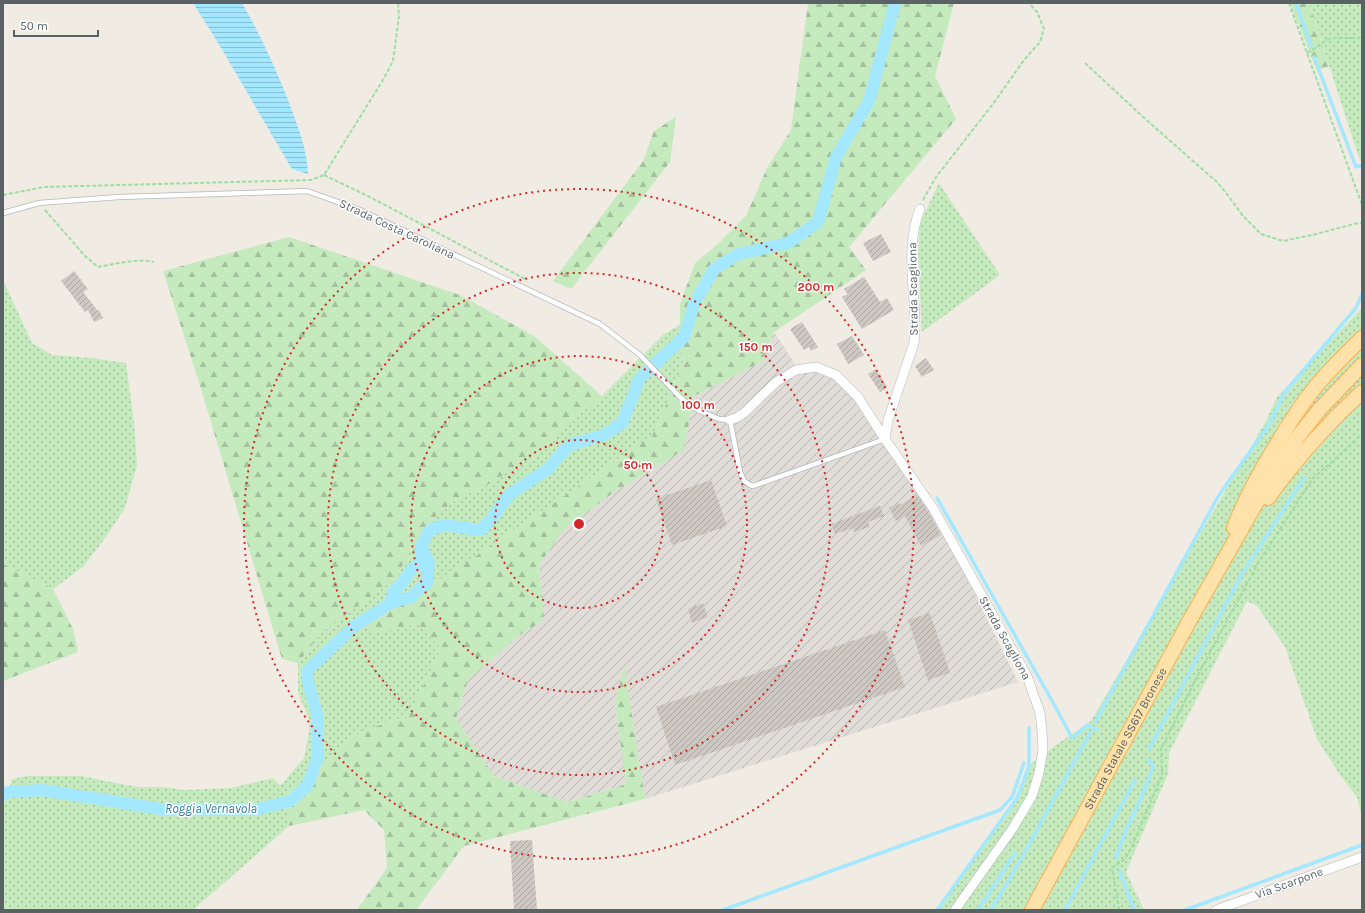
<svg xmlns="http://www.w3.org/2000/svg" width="1365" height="913" font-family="Karla,sans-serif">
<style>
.industrial{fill:url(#industrial-furrows)}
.grass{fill:url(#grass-dots)}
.forest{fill:url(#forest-firs)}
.water{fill:url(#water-rules)}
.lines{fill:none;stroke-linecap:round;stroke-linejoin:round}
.stream{stroke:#a4e8ff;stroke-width:3.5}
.canal{stroke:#a4e8ff;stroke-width:12}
.building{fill:url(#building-hatch)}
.service-casing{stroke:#b4b8bc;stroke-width:6}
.minor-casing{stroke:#b4b8bc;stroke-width:10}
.primary-casing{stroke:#ffad4d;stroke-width:16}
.path{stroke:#9fdda4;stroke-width:2;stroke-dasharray:4 2;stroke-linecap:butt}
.service{stroke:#fff;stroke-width:4.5}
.minor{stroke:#fff;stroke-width:9}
.primary{stroke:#ffe2a9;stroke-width:14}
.ring{fill:none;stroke:#d62828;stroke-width:2;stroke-dasharray:2 4}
.labels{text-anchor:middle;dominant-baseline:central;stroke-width:3;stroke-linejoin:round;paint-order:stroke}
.street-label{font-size:12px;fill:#5b6266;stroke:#fff}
.water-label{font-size:13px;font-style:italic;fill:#2f7ba0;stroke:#fff}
.centre{fill:#d62828;stroke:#fff;stroke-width:2}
.ring-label{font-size:12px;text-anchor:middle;font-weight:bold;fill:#d62828;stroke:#fff;stroke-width:3;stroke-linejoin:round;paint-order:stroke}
</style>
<defs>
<pattern id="industrial-furrows" width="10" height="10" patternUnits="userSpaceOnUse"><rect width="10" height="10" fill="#e0ddd8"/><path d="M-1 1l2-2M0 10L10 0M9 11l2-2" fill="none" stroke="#b9b7b3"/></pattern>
<pattern id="grass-dots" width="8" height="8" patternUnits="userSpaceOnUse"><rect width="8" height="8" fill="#c5eabd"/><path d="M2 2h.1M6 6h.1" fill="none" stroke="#a3c19d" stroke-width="1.8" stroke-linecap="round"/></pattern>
<pattern id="forest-firs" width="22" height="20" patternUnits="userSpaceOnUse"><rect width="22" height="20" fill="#c5eabd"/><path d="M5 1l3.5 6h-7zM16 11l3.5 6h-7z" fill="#a3c19d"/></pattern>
<pattern id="water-rules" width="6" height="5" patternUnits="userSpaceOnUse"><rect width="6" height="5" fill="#a4e8ff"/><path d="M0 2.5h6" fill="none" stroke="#89bfd2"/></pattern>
<pattern id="building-hatch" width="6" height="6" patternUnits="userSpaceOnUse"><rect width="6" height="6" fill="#cdc8c2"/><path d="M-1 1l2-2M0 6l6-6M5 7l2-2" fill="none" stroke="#a9a6a1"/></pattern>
</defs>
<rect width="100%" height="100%" fill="#f0ebe3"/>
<path class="industrial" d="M774,332L798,369L835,374L928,499L1018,682L645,799L624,666L615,703L626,784L567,802L494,776L456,719L468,680L517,637L544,620L539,565L565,528L617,490L684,450L694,396L762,362Z"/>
<path class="grass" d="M1309,3H1362V160L1360,161Z
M939,183L1000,275L922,332L918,251L920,223Z
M3,280L32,343L52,355L91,358L126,363L134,422L137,465L125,508L105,538L83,567L53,589L3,564Z
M1362,308V818L1357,797L1340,775L1317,739L1285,647L1257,606L1247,601L1169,753L1168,774L1126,872L1144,910H937L1018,800L1032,763L1059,743L1091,721L1266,421L1277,397Z
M680,325L683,366L652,436L451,573L366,626L371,633L418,624L441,649L408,718L389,721L349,738L308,781L284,793L289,826L193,910H3V807L12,779L27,776H81L137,787H164L183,790L231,788L273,778L280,786L304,758L308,738L310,722L298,693V663L321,633L396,578L409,553L438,513L459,498L484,487L574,419L602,396L664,334Z"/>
<path class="forest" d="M808,3H954L935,76L956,119L849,247L866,270L774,332L762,362L694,396L684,450L617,490L565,528L539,565L544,620L517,637L468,680L456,719L494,776L568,802L626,784L615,703L624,665L645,799L464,846L416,910H357L387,868L384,830L364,810L289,826L284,793L308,781L349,738L389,721L408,718L441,649L418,624L371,633L366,626L451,573L652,436L683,366L680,325V304L695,263L717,245L746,216L767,168L791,130Z
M1290,3H1309L1329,66L1317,71Z
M676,117L670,162L571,289L553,281L643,161L654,131Z
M289,237L460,295L534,336L602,396L574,419L535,455L484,487L459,498L438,513L409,553L396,578L321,633L298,663L282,659L198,379L163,271Z
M3,564L53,589L73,629L78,652L3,681Z"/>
<path class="water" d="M193,3H242C260,34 275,67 288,100C297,125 307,147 308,174L292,169C259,114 228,57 193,3Z"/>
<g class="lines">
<path class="stream" d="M1296,3L1311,46
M1314,57L1356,167L1362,165
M937,498L1055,706L1072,738L1087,725L1097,730
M1095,722L1219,495L1270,423L1284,393L1356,308L1362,294
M1149,749L1242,574L1304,478
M1116,858C1125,826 1144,798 1153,766L1148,759
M1120,872L1134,910
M723,910L1000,810L1012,797L1024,763
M937,910L1017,798L1029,766V728
M978,910L1015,853
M991,910L1020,861L1090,733
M1065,910L1135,780
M1185,910L1362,845"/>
<path class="canal" d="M391,603L393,592L403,582L411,570L421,563V547
M3,795L8,792L42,790L167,810H255L290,801L307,786L318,757V717L309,686L307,671L353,627L391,603L411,597L427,582L429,563L421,546L430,530L444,525L481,530L491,519L510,494L548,469L569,445L604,435L622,423L640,378L684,337L694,304L714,269L738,254L788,243L818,222L836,157L869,101L895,3"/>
</g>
<path class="building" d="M881,234L891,252L873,261L863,243Z
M74,271L88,289L83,292L98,311L99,310L103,318L94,322L88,310L85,312L61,281Z
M864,277L880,302L887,298L894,310L862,329L842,297L848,294L844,289Z
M802,322L818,347L811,351L809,347L804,350L790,329Z
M852,336L864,355L848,364L837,344Z
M926,358L934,370L922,377L915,366Z
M876,369L887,387L880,392L868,374Z
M711,480L727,526L672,545L656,499Z
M917,495L928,511L941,535L921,546L905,516L896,521L889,508L899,503L900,505Z
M880,506L884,516L868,522L870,527L854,532L853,528L835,534L831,524Z
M703,603L708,617L692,623L688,609Z
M930,613L950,673L928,680L908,620Z
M885,630L905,687L675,765L656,707Z
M532,840L537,910H514L510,841Z"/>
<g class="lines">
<defs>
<path id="service" d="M3,213L39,203L119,197L307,191L360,210L600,324L640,355L680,397L689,405L700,411L719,419L730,420L740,472L744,481L750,485L753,486L885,439"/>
<path id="minor" d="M730,420L736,418L744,413L776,382L796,370L816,367L836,375L858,397L885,439L933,508L1027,676L1040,713L1042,731L1043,750L1039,773L1032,796L1013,828L955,910
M885,439L888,420L914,343C917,324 914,307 913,288C911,261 910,234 920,209
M1216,910L1362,857"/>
<g id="primary">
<path d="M1268,498C1295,460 1327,424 1362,392"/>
<path d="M1234,528C1242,505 1253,485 1265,464C1280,438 1298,408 1317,385C1331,368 1347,353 1362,338"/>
<path id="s1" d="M1032,910L1191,618L1263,491L1297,438L1319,410L1362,365"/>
</g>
</defs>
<use href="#service" class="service-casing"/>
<use href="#minor" class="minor-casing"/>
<use href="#primary" class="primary-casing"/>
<path class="path" d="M1289,3L1362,205
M1307,53L1331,38H1362
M1085,63L1142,116L1218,183L1230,198L1243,216L1261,234L1283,241L1312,235L1358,223H1362
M324,175L368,196L525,279
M3,195L44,187L311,180L324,175L383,80L393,61L399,16L398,3
M923,200L936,177L993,104L1024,60L1040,42L1044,29L1037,12L1029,3
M45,210L85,256L98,267C114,264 138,258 154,262
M1119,910L1112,868L1125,859L1133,844L1162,775L1161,749L1200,671L1258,563L1313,478L1332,462L1362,434"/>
<use href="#service" class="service"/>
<use href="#minor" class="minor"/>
<use href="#primary" class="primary"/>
</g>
<g class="ring">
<circle cx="579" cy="524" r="84"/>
<circle cx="579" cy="524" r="168"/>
<circle cx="579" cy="524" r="251"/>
<circle cx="579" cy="524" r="335"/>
</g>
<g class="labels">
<g class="street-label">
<text transform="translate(397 229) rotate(25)">Strada Costa Caroliana</text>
<text transform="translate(913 289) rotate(-91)">Strada Scagliona</text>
<text transform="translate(1005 638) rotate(61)">Strada Scagliona</text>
<text stroke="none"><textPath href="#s1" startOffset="195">Strada Statale SS617 Bronese</textPath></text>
<text transform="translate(1289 883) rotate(-20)">Via Scarpone</text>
</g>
<g class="water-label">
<text x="211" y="808">Roggia Vernavola</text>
</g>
</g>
<circle cx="579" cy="524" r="6" class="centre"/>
<g class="ring-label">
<text x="816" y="291">200 m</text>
<text x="756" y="351">150 m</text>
<text x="698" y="409">100 m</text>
<text x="638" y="469">50 m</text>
</g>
<rect width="1365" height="913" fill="none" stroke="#5b6266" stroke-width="8"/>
<path d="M14 30v6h84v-6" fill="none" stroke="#5b6266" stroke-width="2"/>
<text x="20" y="30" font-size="12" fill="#5b6266" stroke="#ffffff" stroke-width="3" paint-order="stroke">50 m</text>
</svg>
